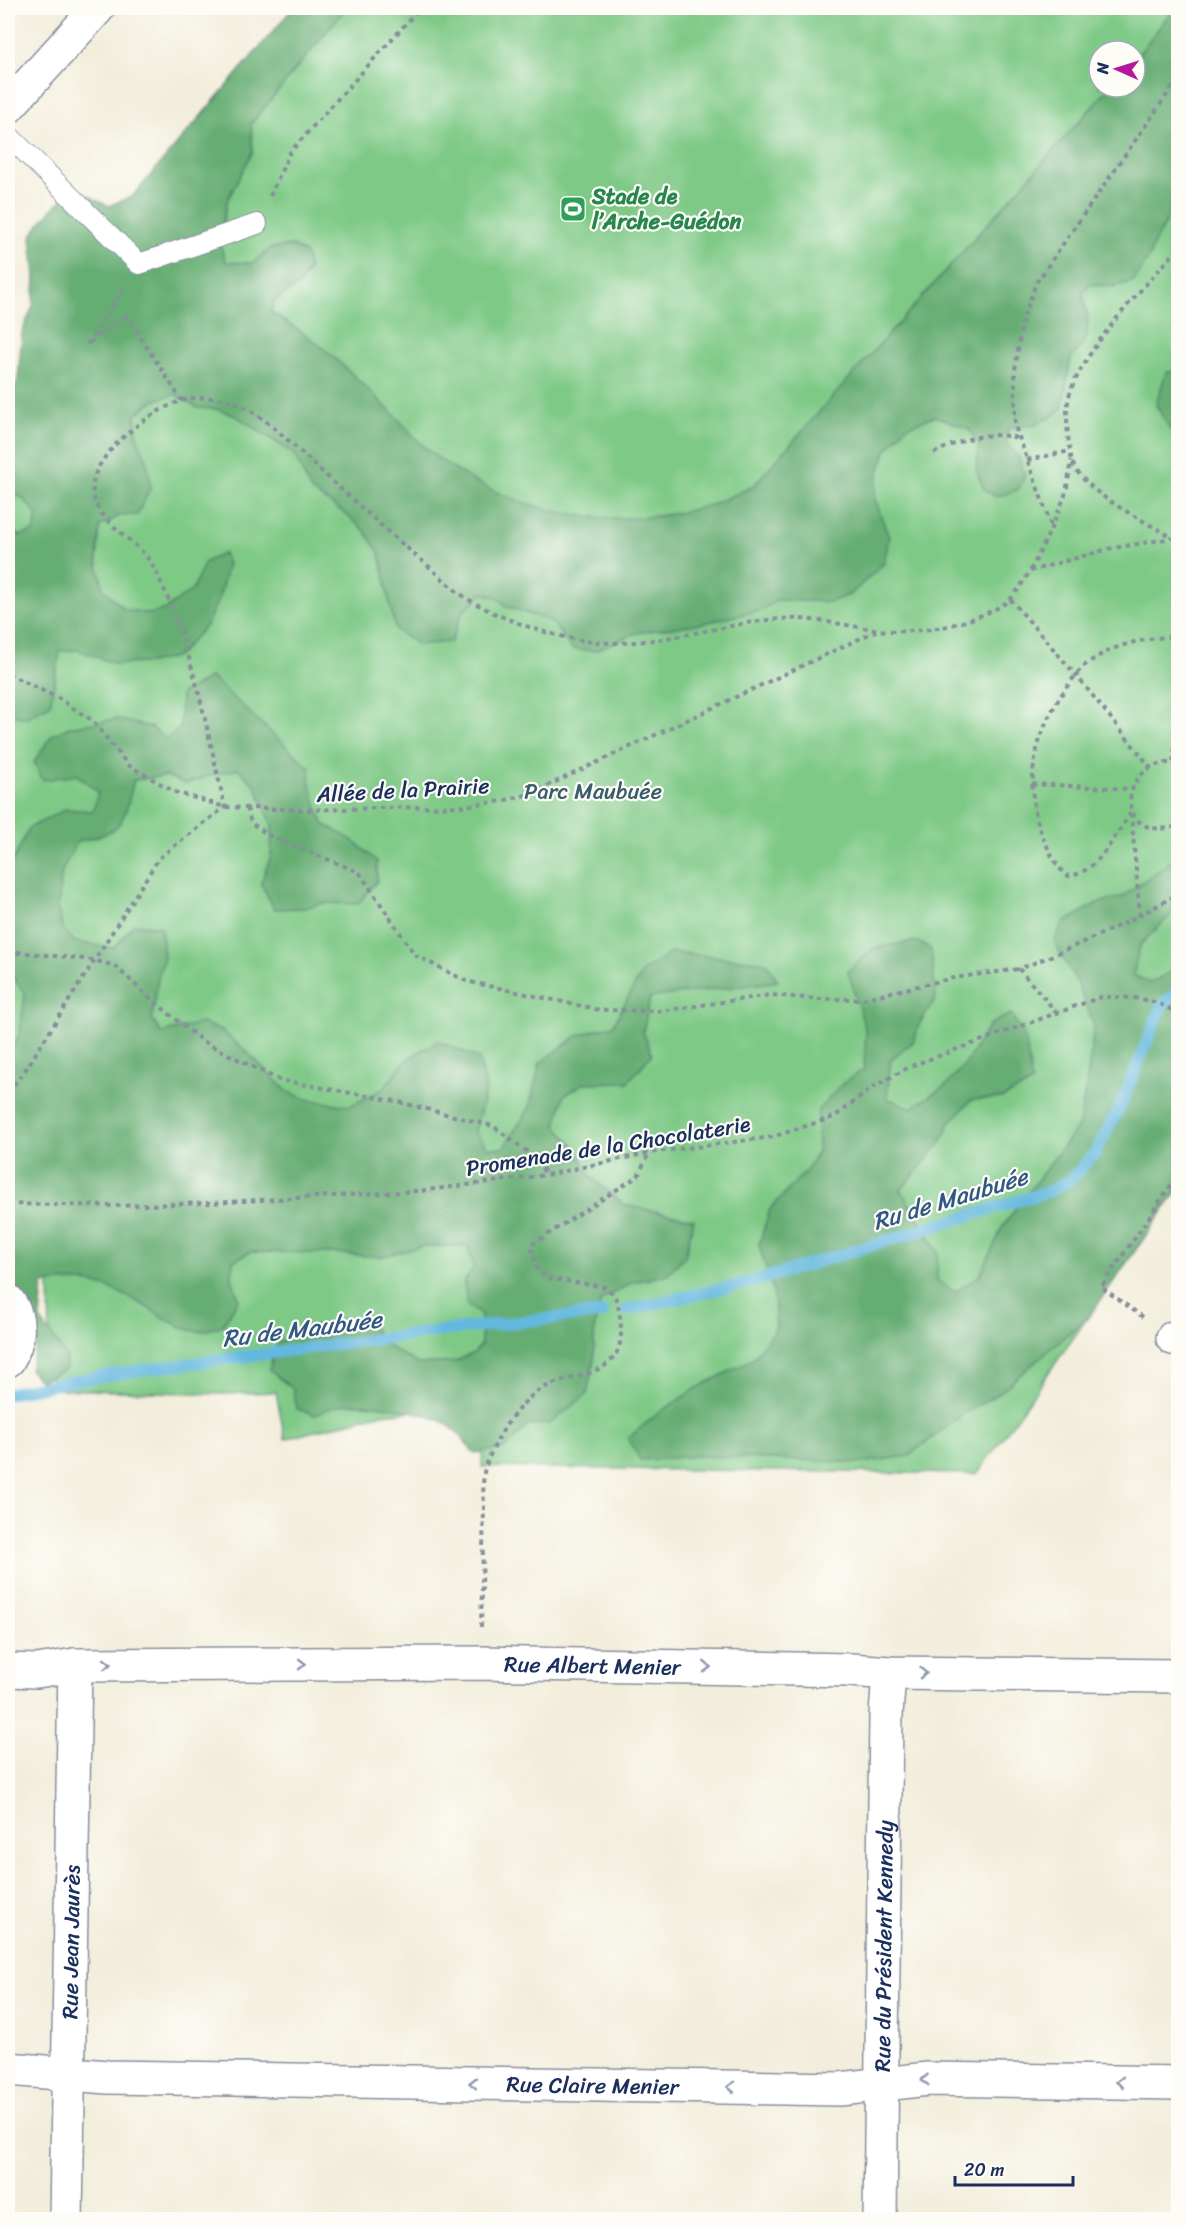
<svg xmlns="http://www.w3.org/2000/svg" width="1186" height="2227" font-family="Sriracha,sans-serif">
<style>
.green{fill:#7ec986;stroke:#4c7c72;stroke-width:1.5;fill-rule:evenodd}
.forest{fill:#66ad73;stroke:#406e68;stroke-width:1.5}
.lines{fill:none;stroke-linecap:round;stroke-linejoin:round}
.stream{stroke:#63b8df;stroke-width:12}
.lane-casing{stroke:#878e9c;stroke-width:22}
.street-casing{stroke:#878e9c;stroke-width:36}
.path{stroke:#878e9c;stroke-width:4;stroke-dasharray:4.5 4.5;stroke-linecap:butt}
.lane{stroke:#fff;stroke-width:20}
.street{stroke:#fff;stroke-width:33}
.oneway{stroke:#8d97ae}
.labels{text-anchor:middle;dominant-baseline:central;stroke-width:4.5;stroke-linejoin:round;paint-order:stroke}
.leisure-label{font-size:22px;font-weight:bold;fill:#27864d;stroke:#fdfcf7;text-anchor:start}
.street-label{font-size:22px;fill:#1b2f5e;stroke:#fdfcf7}
.park-label{font-size:22px;fill:#395d6a;stroke:#fdfcf7}
.water-label{font-size:24px;font-style:italic;fill:#315885;stroke:#fdfcf7}
</style>
<rect width="100%" height="100%" fill="#fdfcf7"/>
<filter id="ink" filterUnits="userSpaceOnUse"><feTurbulence type="fractalNoise" baseFrequency=".0167" numOctaves="2"/><feDisplacementMap in="SourceGraphic" scale="12" xChannelSelector="R" yChannelSelector="G"/><feConvolveMatrix kernelMatrix="1 2 1 2 8 2 1 2 1" color-interpolation-filters="sRGB"/></filter>
<filter id="wash" filterUnits="userSpaceOnUse"><feTurbulence type="fractalNoise" baseFrequency=".008" numOctaves="4" result="noise"/><feDisplacementMap in="SourceGraphic" scale="24" xChannelSelector="R" yChannelSelector="G"/><feGaussianBlur stdDeviation="1.35" result="paint"/><feColorMatrix in="noise" values="0 0 0 0 0 0 0 0 0 0 0 0 0 0 0 0 0 1.4 0 .05"/><feComposite in="paint" operator="in"/></filter>
<g filter="url(#wash)">
<rect width="100%" height="100%" fill="#f3eedb"/>
<path class="green" d="M302,8H1178V1190L977,1474L482,1467L484,1406L379,1414L285,1439L276,1392L222,1394L50,1389L49,1257L8,1221V392L34,389ZM1099,51H1135V87H1099Z"/>
<path class="forest" d="M293,8H346L251,124L253,151L227,201L219,241L226,262L252,263L271,248L293,246L306,254L309,269L299,285L274,301L271,312C285,321 299,330 313,340C340,360 365,387 390,411C403,423 414,438 428,450C506,513 610,534 707,506C723,501 738,493 753,486L1110,87H1135V59L1174,8H1178V171L1166,222L1156,239L1149,257L1134,281L1112,287L1090,284L1083,294L1088,319L1086,340L1071,358L1062,408L1050,418L1033,425L1008,428L1006,443L1018,456L1025,476L1018,490L996,497L984,489L976,470L979,445L969,429L935,416L906,427L886,451L877,478L875,499L889,538L884,563L851,594L830,602L777,600L762,610L704,623L636,633L594,651L572,649L552,622L506,606L498,598L482,593L462,613L451,642L418,645L395,629L380,554L365,531L343,512L311,491L294,454L238,417L216,409L198,408L175,394L151,402L135,416L138,439L147,460L151,487L137,515H121L100,526L97,560L103,588L124,609L150,614L166,609L193,589L205,562L224,553L228,564L219,598L207,624L178,656L150,663L115,664L79,650L60,651L50,705L25,718L8,714V525L19,536L35,531L36,514L23,498L8,492V401L18,380L22,332L33,306L35,277L31,237L40,223L56,205L72,191L88,195L108,206L132,197Z
M1178,371V434L1171,431L1156,405L1166,372Z
M211,677L310,768V785L323,824L351,839L377,861V881L358,904L323,903L305,908L274,909L261,883L271,856L272,824L255,785L238,769L208,776L186,784L166,776L134,780C123,823 125,832 78,841L62,871L58,908L63,929L75,942L114,948L134,924L161,927L164,958L158,978L152,1018L161,1033L201,1023L221,1030L245,1050L288,1092L310,1100L350,1106L383,1089L407,1059L438,1041L479,1058L486,1089L475,1131L488,1148H503L529,1109L540,1063L577,1036L613,1025L642,972L672,952L766,962L778,981C735,988 693,991 650,998L643,1032L652,1054L628,1082L585,1083L564,1095L556,1125L575,1147L592,1178L625,1205L694,1219L685,1256L666,1275L633,1282L601,1300L594,1329V1360L587,1394L551,1423L528,1426L504,1449L474,1453C466,1443 459,1433 449,1426C430,1412 364,1400 341,1405C332,1407 323,1412 315,1415L297,1409L293,1389L269,1370L278,1342L309,1328L352,1318L372,1326L386,1345L418,1364L454,1362L474,1353L481,1345V1315L467,1305L464,1282L474,1266L467,1246H424L380,1257L332,1253L250,1252L233,1261L232,1279L239,1299L223,1325C215,1327 204,1333 196,1331C181,1329 166,1319 153,1311C114,1287 90,1276 43,1284L40,1319L66,1356V1369L40,1381L30,1370L37,1340L29,1301L8,1287V1057L20,1033L25,994L8,970V871L29,828L66,809L93,811L98,792L77,775L43,780L34,762L52,735L69,727L116,719L150,727L167,739L180,728L181,694Z
M1178,856V913L1172,914L1140,945L1133,975L1150,983L1178,968V1189L1090,1315L999,1393L965,1413L908,1456L861,1463L700,1456L640,1460L628,1438L661,1411L697,1388L753,1359L776,1328L774,1295L759,1245L770,1209L805,1172L818,1152V1110L843,1083L864,1069L866,1032L848,971L874,948L916,941L931,949L936,998L919,1024L913,1042L891,1059L887,1098L911,1108L947,1085L967,1061L990,1024L1011,1014L1025,1037L1032,1083L1002,1098L971,1100L950,1123L942,1141L901,1190L938,1252L937,1280L955,1292L980,1275L1003,1226L1079,1125L1088,1075L1094,1026L1078,984L1054,942L1062,924L1097,903L1122,897Z"/>
<g class="lines">
<path class="stream" d="M627,1310L755,1281L1053,1190L1071,1179L1095,1153L1121,1105L1162,1005L1178,991
M8,1394C92,1375 179,1365 264,1354C377,1339 490,1324 603,1313"/>
</g>
</g>
<g filter="url(#ink)">
<g class="lines">
<defs>
<path id="lane" d="M8,135L139,264L257,224"/>
<g id="street">
<path d="M8,107L98,8"/>
<path d="M8,1301C22,1319 19,1342 8,1360"/>
<path d="M1173,1338L1178,1339"/>
<path id="s1" d="M8,1670L37,1671L75,1665L481,1663L851,1670L889,1673L1178,1676"/>
<path id="s2" d="M8,2069L108,2077L840,2089L928,2079L1178,2083"/>
<path id="s3" d="M66,2220L75,1665"/>
<path id="s4" d="M880,2220L886,1715L889,1673"/>
</g>
</defs>
<use href="#lane" class="lane-casing"/>
<use href="#street" class="street-casing"/>
<path class="path" d="M270,196L290,152L420,8
M1178,249C1144,287 1089,343 1071,390C1065,406 1067,428 1069,444C1071,455 1071,465 1079,474C1102,502 1142,519 1173,538L1178,539
M124,288L87,345L126,315L182,401
M934,453C960,440 991,429 1020,439
M1027,460L1070,451
M1051,525L1015,426V370L1022,322L1036,283L1178,79
M1030,571L1108,549L1172,538
M1010,599L1076,675L1151,768
M8,674L58,698L93,721L128,765L175,792L225,807L303,810L464,806L502,801L530,794L876,631
M1173,762L1178,722
M1178,763C1119,756 1110,845 1178,826
M1032,784L1132,789
M247,808L251,823L270,836L359,872L415,955L466,981L600,1010L661,1011L771,995L816,999H862L953,978L1019,969
M1131,813C1114,835 1099,873 1068,876C1058,869 1052,857 1047,846C1021,795 1032,737 1064,691C1070,683 1076,673 1084,666C1110,645 1145,637 1178,637
M1131,813L1140,916
M8,951L94,960L115,966L143,992L202,1041L279,1080L395,1101L493,1126L536,1158L546,1175
M8,958L19,953
M1057,1013L1019,969C1074,947 1127,924 1178,894
M8,1092L24,1072L159,858L225,807C206,727 192,642 154,568C139,537 88,522 93,483C97,450 158,404 189,399C204,396 221,398 236,403C255,409 288,440 304,455C344,492 384,529 426,564C440,576 453,590 468,599C502,620 547,635 586,641C651,650 715,624 780,619C812,617 841,625 872,629C894,633 922,631 943,627C962,623 993,613 1008,601C1027,585 1054,523 1064,498C1068,487 1069,473 1071,460
M8,1204L114,1206L209,1203L419,1191L546,1175L649,1153L772,1137L834,1117L873,1087L911,1066L1101,997C1129,997 1157,997 1178,1015
M1143,1317L1101,1287L1178,1175
M481,1627C482,1587 483,1547 484,1508C484,1494 481,1475 487,1462C498,1437 509,1417 529,1398C564,1365 630,1389 620,1318C618,1304 617,1294 605,1287L546,1278L536,1267L531,1245L638,1176L649,1153"/>
<use href="#lane" class="lane"/>
<use href="#street" class="street"/>
</g>
<defs><path id="oneway-chevron" d="M-2-3.5L2.5 0L-2 3.5" fill="none" stroke-width="1.6" stroke-linecap="round" stroke-linejoin="round" transform="scale(1.5)"/></defs>
<g class="oneway">
<use href="#oneway-chevron" transform="translate(107 1664)"/>
<use href="#oneway-chevron" transform="translate(302 1664)"/>
<use href="#oneway-chevron" transform="translate(707 1667) rotate(1)"/>
<use href="#oneway-chevron" transform="translate(923 1673) rotate(1)"/>
<use href="#oneway-chevron" transform="translate(925 2080) rotate(176)"/>
<use href="#oneway-chevron" transform="translate(1120 2082) rotate(-179)"/>
<use href="#oneway-chevron" transform="translate(473 2083) rotate(-179)"/>
<use href="#oneway-chevron" transform="translate(731 2087) rotate(-179)"/>
</g>
</g>
<defs>
<symbol id="stadium-square" viewBox="-11 -11 22 22"><rect x="-9" y="-9" width="18" height="18" rx="4" fill="#2e9e5b" stroke="#fdfcf7"/><path d="M0-5a6.5 5 0 1 0 0 10a6.5 5 0 1 0 0-10ZM-3.5-1.8h7v3.6h-7Z" fill="#fff"/></symbol>
</defs>
<g fill-rule="evenodd">
<use href="#stadium-square" x="558" y="194" width="30" height="30"/>
</g>
<g class="labels">
<g class="leisure-label">
<text x="592" y="196">Stade de<tspan x="592" dy="25">l’Arche-Guédon</tspan></text>
</g>
<g class="street-label">
<text transform="translate(403 790) rotate(-3)">Allée de la Prairie</text>
<text transform="translate(608 1146) rotate(-9)">Promenade de la Chocolaterie</text>
<text stroke="none"><textPath href="#s1" startOffset="585">Rue Albert Menier</textPath></text>
<text stroke="none"><textPath href="#s3" startOffset="278">Rue Jean Jaurès</textPath></text>
<text stroke="none"><textPath href="#s4" startOffset="274">Rue du Président Kennedy</textPath></text>
<text stroke="none"><textPath href="#s2" startOffset="585">Rue Claire Menier</textPath></text>
</g>
<g class="park-label">
<text x="593" y="791">Parc Maubuée</text>
</g>
<g class="water-label">
<text transform="translate(950 1199) rotate(-17)">Ru de Maubuée</text>
<text transform="translate(302 1329) rotate(-7)">Ru de Maubuée</text>
</g>
</g>
<rect width="1186" height="2227" fill="none" stroke="#fdfcf7" stroke-width="30"/>
<g transform="translate(1117 69) rotate(273)"><circle r="28" fill="#fdfcf7" stroke="#a3aaba" stroke-width="1.5"/>
<path d="M0-4.5L10 22L0 15L-10 22Z" fill="#b5179e"/>
<text y="-9" font-size="16" font-weight="bold" text-anchor="middle" fill="#1b2f5e">N</text>
</g>
<path d="M955 2176v9h118v-9" fill="none" stroke="#1b2f5e" stroke-width="3"/>
<text x="964" y="2176" font-size="18" fill="#1b2f5e" stroke="#fdfcf7" stroke-width="4.5" paint-order="stroke">20 m</text>
</svg>
